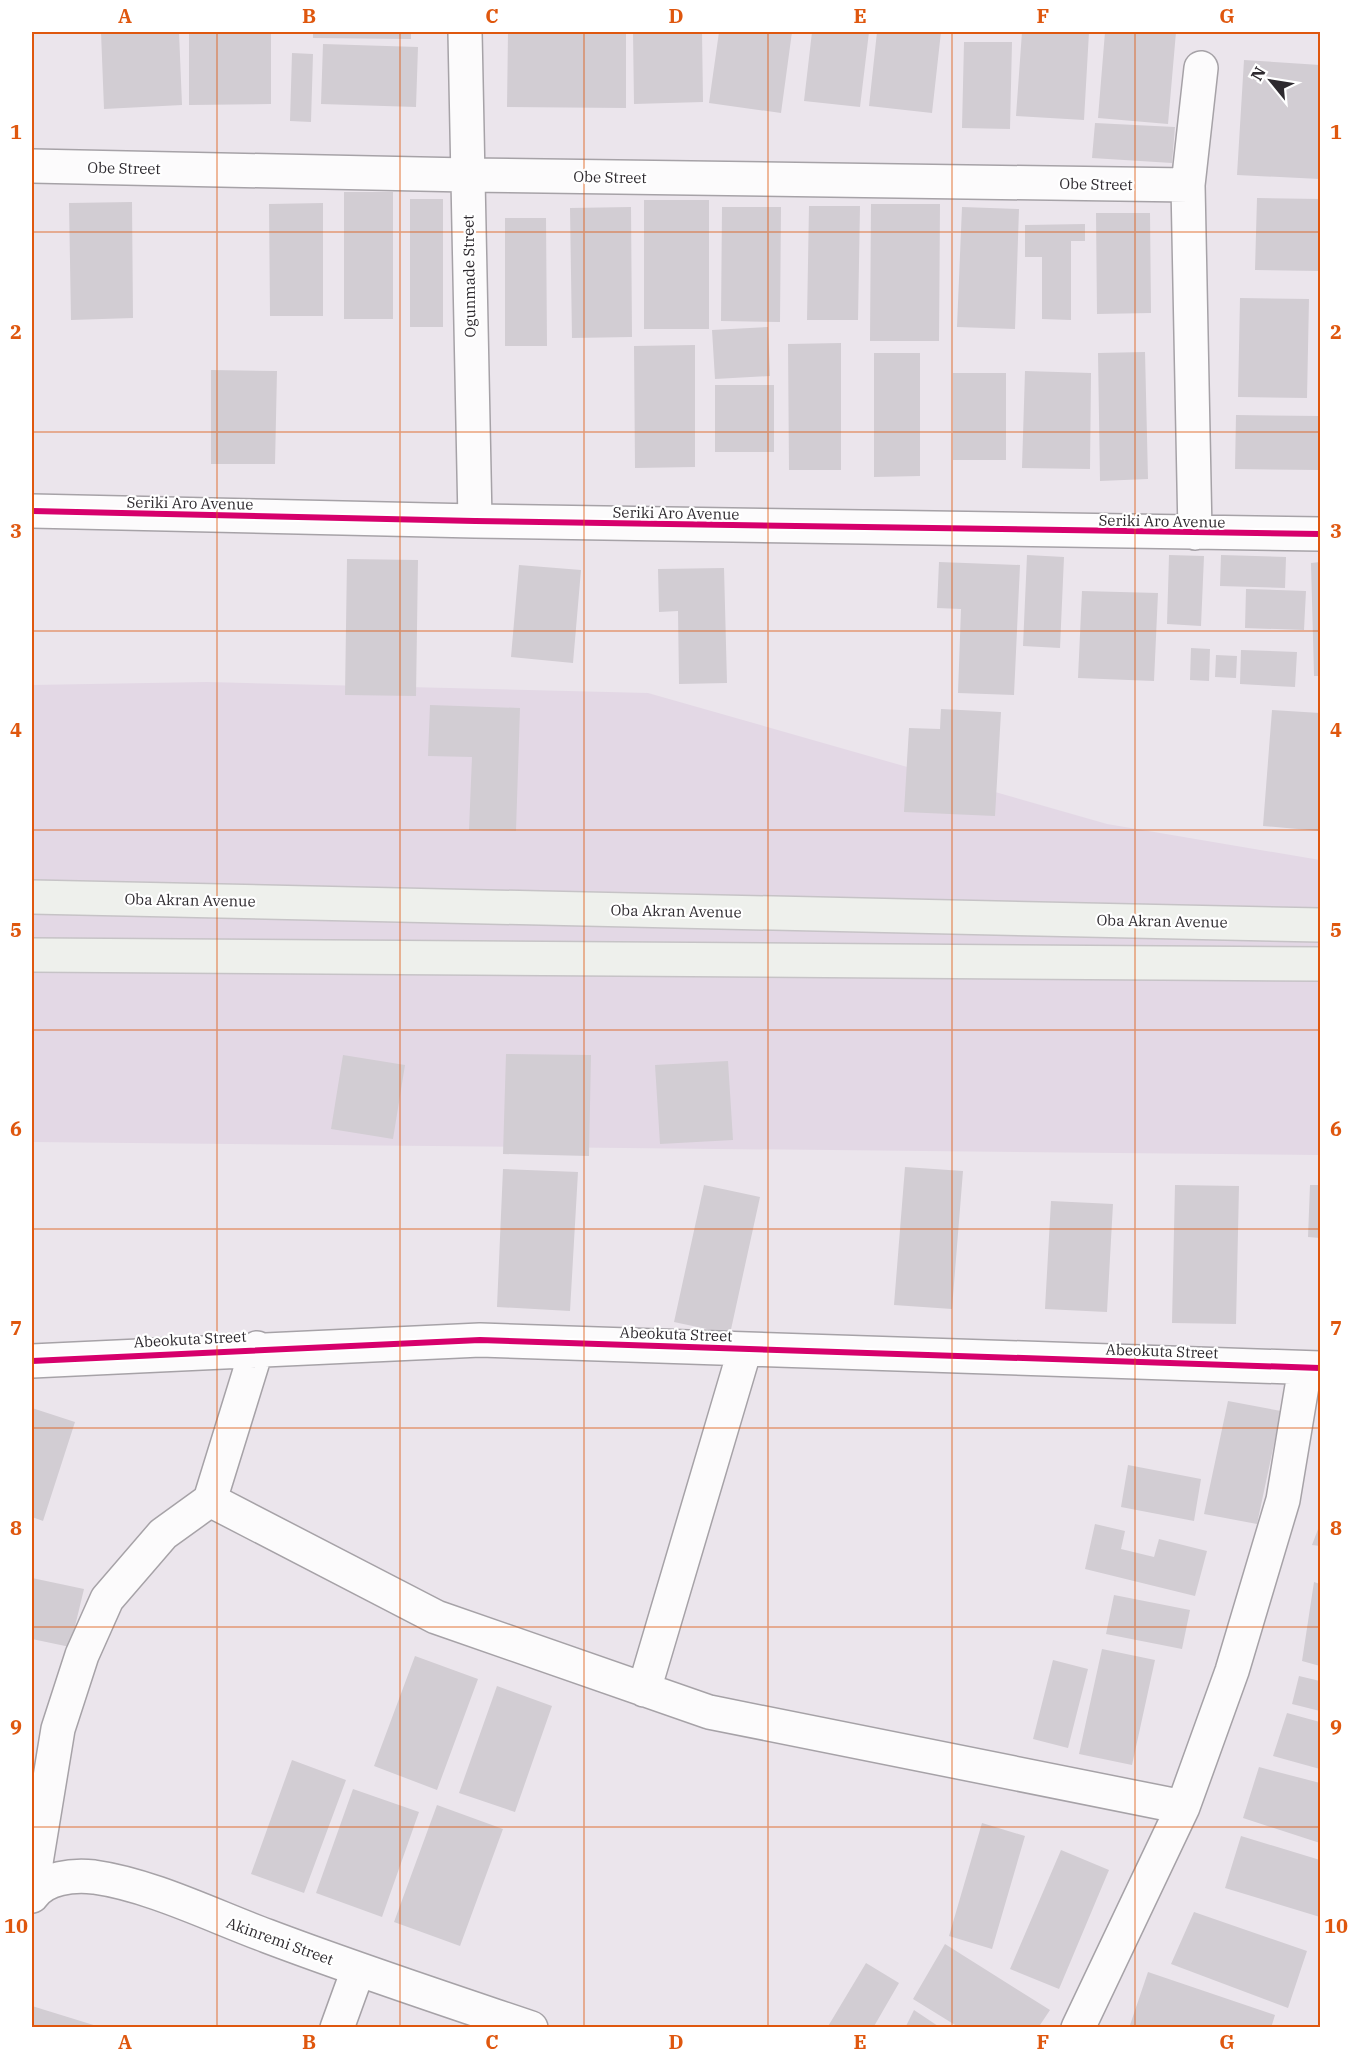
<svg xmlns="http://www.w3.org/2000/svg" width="1352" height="2059" font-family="'IBM Plex Serif',serif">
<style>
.built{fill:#e3d8e5}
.building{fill:#d2cdd3}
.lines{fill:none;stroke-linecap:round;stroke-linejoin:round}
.minor-casing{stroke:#a6a2a7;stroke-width:36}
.major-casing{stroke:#c6c3c6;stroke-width:36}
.minor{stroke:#fcfbfc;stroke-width:33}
.major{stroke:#eef0ec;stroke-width:33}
.cycleway-casing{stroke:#fff;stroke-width:10}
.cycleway{stroke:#d6006c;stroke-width:6}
.grid{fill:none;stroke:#df570e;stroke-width:1.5;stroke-opacity:0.55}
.labels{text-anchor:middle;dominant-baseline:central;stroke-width:4.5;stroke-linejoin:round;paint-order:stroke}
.street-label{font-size:15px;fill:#2e2a2f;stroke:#fff}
.neatline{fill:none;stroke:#df570e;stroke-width:2}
.grid-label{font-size:20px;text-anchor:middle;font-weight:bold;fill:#df570e}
</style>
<rect width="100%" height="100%" fill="#ebe5ec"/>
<path class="built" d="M207,682L648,693L1107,824L1320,860V1155L32,1142V685Z"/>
<path class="building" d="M101,32H179L182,105L104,109Z
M189,32H271V104L189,105Z
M313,32H411V39L313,38Z
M508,32H626V108L507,107Z
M633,32H702L703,102L634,104Z
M719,32H792L781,113L709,103Z
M812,32H869L860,107L804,101Z
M877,32H941L932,113L869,106Z
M1022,32H1089L1084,120L1016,116Z
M1105,32H1176L1168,124L1098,118Z
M964,42H1012L1010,129L962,128Z
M323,44L418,47L416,107L321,104Z
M292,53L313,54L311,122L290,121Z
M1244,60L1320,65V179L1237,175Z
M1095,123L1175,127L1172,163L1092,158Z
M344,192H393V319H344Z
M1257,198L1320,199V271L1255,270Z
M410,199H443V327H410Z
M644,200H709V329H644Z
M132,202L133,318L71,320L69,203Z
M323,203V316H270L269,204Z
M871,204H940L939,341H870Z
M809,206H860L858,320H807Z
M631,207L632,337L572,338L570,208Z
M722,207H781L780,322L721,321Z
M962,207L1019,209L1015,329L957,327Z
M1096,213H1150L1151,313L1097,314Z
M505,218H546L547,346H505Z
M1085,224V241H1071V320L1042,319V257H1025V225Z
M1240,298L1309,299L1307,398L1238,397Z
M768,327L770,376L715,379L712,330Z
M841,343V470H789L788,344Z
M695,345V467L635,468L634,346Z
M1145,352L1148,479L1100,481L1098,353Z
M874,353H920V476L874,477Z
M211,370L277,371L275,464H211Z
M1025,371L1091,373L1090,469L1022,468Z
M1319,371H1320V406H1318Z
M953,373H1006V460H953Z
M715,385H774V452H715Z
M1236,415L1320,416V470L1235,469Z
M1027,555L1064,557L1060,648L1023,646Z
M1169,555L1204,556L1201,626L1167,624Z
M1221,555L1286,557L1285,588L1220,586Z
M347,559L418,560L416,696L345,695Z
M939,562L1020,565L1014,695L958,693L961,609L937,608Z
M1320,562V676H1314L1311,563Z
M519,565L581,570L573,663L511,657Z
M724,568L727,683L679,684L678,611L659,612L658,569Z
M1246,589L1306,591L1304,630L1245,628Z
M1082,591L1158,593L1154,681L1078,678Z
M1191,648L1210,649L1209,681L1190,680Z
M1241,650L1297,652L1295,687L1240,684Z
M1216,655L1237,656L1236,678L1215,677Z
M430,705L520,708L516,831L469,830L472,757L428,756Z
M941,709L1001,712L995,816L904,812L909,728L940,729Z
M1272,710L1320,713V831L1263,826Z
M506,1054L591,1055L589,1156L503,1154Z
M343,1055L405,1065L393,1139L331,1129Z
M728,1061L733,1140L660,1144L655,1065Z
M905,1167L963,1171L952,1309L894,1305Z
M503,1169L578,1172L570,1311L497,1307Z
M704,1185L760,1197L730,1334L674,1322Z
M1175,1185L1239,1186L1236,1324L1172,1323Z
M1310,1185H1320V1238L1308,1237Z
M1051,1201L1113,1204L1107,1312L1045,1309Z
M1228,1401L1281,1411L1257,1524L1204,1514Z
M32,1408L75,1422L43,1521L32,1517Z
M1128,1465L1201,1479L1194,1521L1121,1507Z
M1095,1524L1125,1531L1121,1549L1154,1557L1159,1539L1207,1551L1195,1596L1085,1569Z
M1320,1524V1546L1312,1545Z
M32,1578L84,1589L70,1647L32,1639Z
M1314,1582L1320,1584V1666L1302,1661Z
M1114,1595L1190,1610L1182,1649L1106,1634Z
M1102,1649L1155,1660L1132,1765L1079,1754Z
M415,1656L478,1679L437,1790L374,1766Z
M1053,1660L1088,1669L1068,1748L1033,1739Z
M1299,1676L1320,1681V1711L1292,1704Z
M497,1686L552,1706L515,1812L459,1793Z
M1287,1713L1320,1722V1769L1273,1756Z
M292,1760L346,1780L304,1893L251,1874Z
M1259,1767L1320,1783V1843L1243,1818Z
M353,1789L419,1812L382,1917L316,1893Z
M437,1805L503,1829L460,1946L394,1922Z
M982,1823L1025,1836L992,1949L949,1936Z
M1241,1836L1320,1860V1917L1225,1888Z
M1061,1850L1109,1870L1059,1989L1010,1969Z
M1194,1912L1307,1951L1288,2008L1171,1964Z
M945,1944L1050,2010L1038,2028H960L913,1999Z
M866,1963L899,1983L873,2028H827Z
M1148,1972L1275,2015L1271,2028H1129Z
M32,2006L100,2027L99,2028H32Z
M914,2010L941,2028H905Z"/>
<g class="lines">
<defs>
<path id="minor" d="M465,32L475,521
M32,166L467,175L1188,185
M32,511L475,521L1320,534
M1195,533L1188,185L1201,68
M257,1348L210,1500L436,1617L709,1712L1183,1807
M32,1361L480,1340L1320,1368
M644,1690L745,1349
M32,1887L58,1729L82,1655L107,1599L163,1534L210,1500
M32,1896C45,1877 73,1875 94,1877C151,1885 213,1916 267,1936C354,1969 442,1998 531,2028
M337,2028L358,1970
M1078,2028L1183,1807L1232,1671L1283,1500L1305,1368"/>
<path id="major" d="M32,897L1320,925
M32,955L1320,964"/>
</defs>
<use href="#minor" class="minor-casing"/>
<use href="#major" class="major-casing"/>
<use href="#minor" class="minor"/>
<use href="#major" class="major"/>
<defs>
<path id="cycleway" d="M32,511L475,521L1320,534
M32,1361L480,1340L1320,1368"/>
</defs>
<use href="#cycleway" class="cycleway-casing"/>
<use href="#cycleway" class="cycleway"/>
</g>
<path class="grid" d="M217,32V2028M400,32V2028M584,32V2028M768,32V2028M952,32V2028M1135,32V2028M32,232H1320M32,432H1320M32,631H1320M32,830H1320M32,1030H1320M32,1229H1320M32,1428H1320M32,1627H1320M32,1827H1320"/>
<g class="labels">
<g class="street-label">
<text transform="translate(124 168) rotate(1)">Obe Street</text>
<text transform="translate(610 177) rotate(1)">Obe Street</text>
<text transform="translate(1096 184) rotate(1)">Obe Street</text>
<text transform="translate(469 276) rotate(-91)">Ogunmade Street</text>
<text transform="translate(190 503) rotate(1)">Seriki Aro Avenue</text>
<text transform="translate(676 513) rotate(1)">Seriki Aro Avenue</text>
<text transform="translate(1162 521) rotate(1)">Seriki Aro Avenue</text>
<text transform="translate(190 900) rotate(1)">Oba Akran Avenue</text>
<text transform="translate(676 911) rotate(1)">Oba Akran Avenue</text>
<text transform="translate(1162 921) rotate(1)">Oba Akran Avenue</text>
<text transform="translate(676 1334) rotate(2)">Abeokuta Street</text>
<text transform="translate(190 1339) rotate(-3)">Abeokuta Street</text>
<text transform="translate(1162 1351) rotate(2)">Abeokuta Street</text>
<text transform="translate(280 1941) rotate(20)">Akinremi Street</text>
</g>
</g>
<rect width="1352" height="2059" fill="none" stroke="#ffffff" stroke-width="66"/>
<g transform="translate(1271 81) rotate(300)" stroke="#ffffff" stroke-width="4.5" paint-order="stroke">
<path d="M0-4.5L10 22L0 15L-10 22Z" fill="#2e2a2f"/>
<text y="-9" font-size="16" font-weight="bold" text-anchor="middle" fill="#2e2a2f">N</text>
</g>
<rect x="33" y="33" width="1286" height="1993" class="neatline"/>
<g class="grid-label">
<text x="125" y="23">A</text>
<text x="309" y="23">B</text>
<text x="492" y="23">C</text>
<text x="676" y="23">D</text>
<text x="860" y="23">E</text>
<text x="1043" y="23">F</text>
<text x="1227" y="23">G</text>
<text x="16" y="139">1</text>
<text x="1336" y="139">1</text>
<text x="16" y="339">2</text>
<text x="1336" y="339">2</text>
<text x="16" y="538">3</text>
<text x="1336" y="538">3</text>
<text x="16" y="737">4</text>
<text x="1336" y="737">4</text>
<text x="16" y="937">5</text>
<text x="1336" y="937">5</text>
<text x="16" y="1136">6</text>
<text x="1336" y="1136">6</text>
<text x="16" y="1335">7</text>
<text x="1336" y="1335">7</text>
<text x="16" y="1535">8</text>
<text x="1336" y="1535">8</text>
<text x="16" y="1734">9</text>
<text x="1336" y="1734">9</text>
<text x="16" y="1933">10</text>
<text x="1336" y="1933">10</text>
<text x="125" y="2049">A</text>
<text x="309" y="2049">B</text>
<text x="492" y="2049">C</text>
<text x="676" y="2049">D</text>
<text x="860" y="2049">E</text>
<text x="1043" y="2049">F</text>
<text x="1227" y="2049">G</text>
</g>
</svg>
